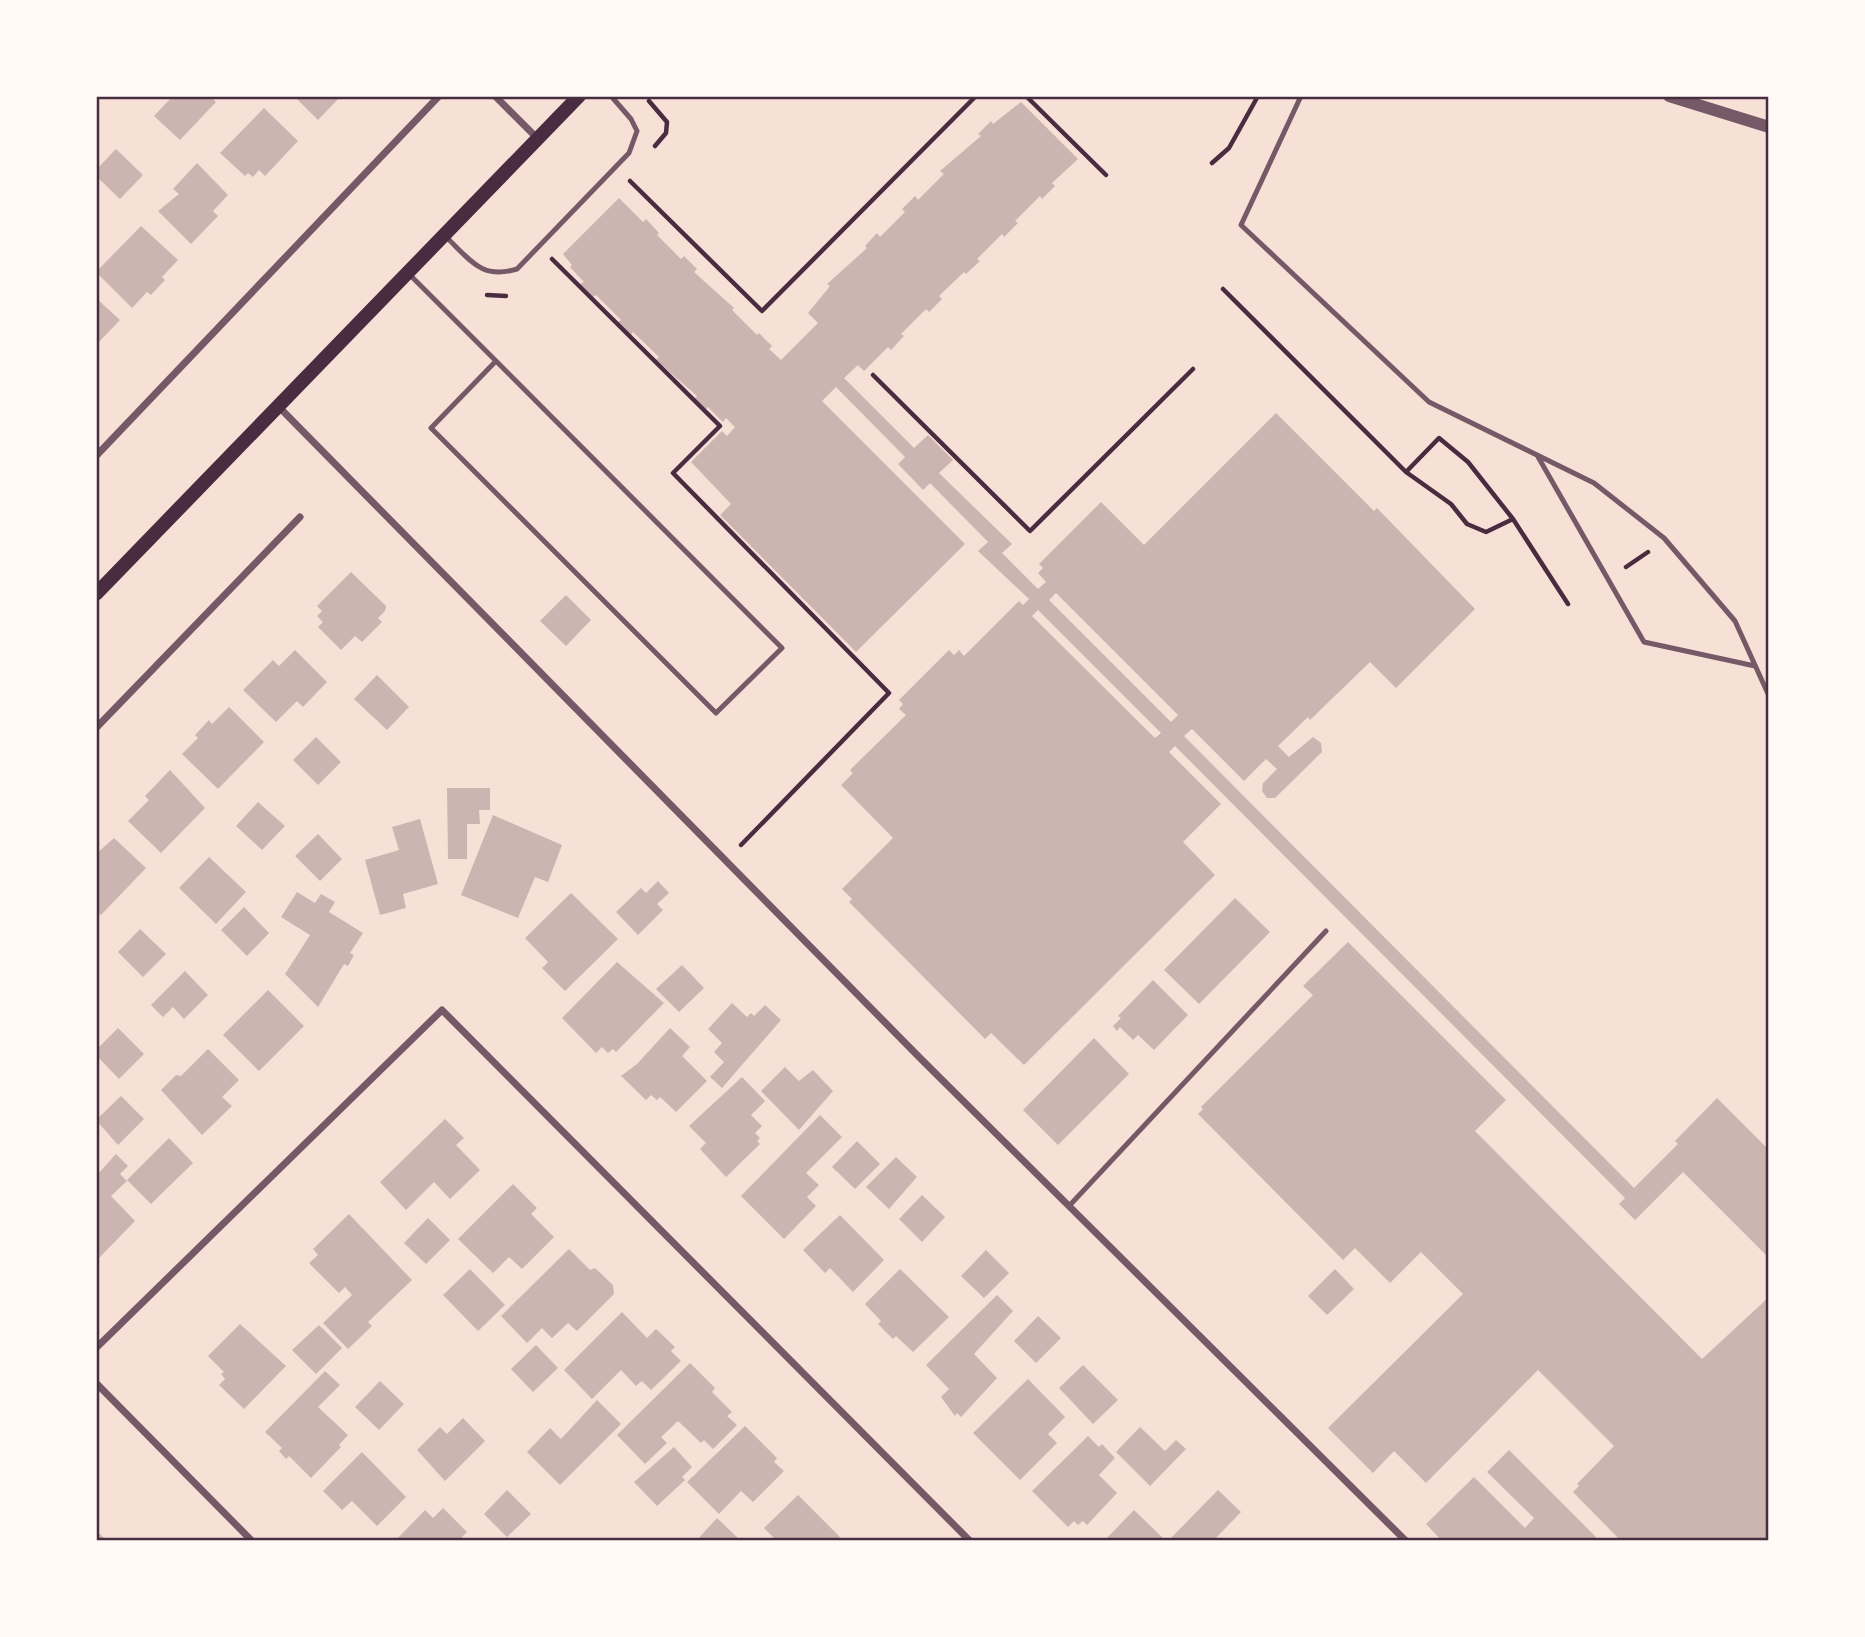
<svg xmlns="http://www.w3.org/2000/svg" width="1865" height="1637" font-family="'Noto Sans',sans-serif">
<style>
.building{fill:#ccb4b1;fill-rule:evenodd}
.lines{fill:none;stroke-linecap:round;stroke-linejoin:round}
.path{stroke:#4a2c40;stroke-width:4.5}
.service{stroke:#755966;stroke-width:5}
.minor{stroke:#755966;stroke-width:7}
.tertiary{stroke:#755966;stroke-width:12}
.secondary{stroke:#4a2c40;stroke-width:14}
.neatline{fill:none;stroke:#4a2c40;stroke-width:2.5}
</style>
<rect width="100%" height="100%" fill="#f7e1d7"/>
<path class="building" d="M168,96H210L216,102L180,140L154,116L170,99Z
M294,96H341L318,120Z
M1021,102L1078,159L1052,183L1055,186L1042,199L1040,196L1015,221L1018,223L1004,237L1002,234L977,259L980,261L966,274L964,272L939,296L942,299L929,312L926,309L901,334L904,336L891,350L888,347L864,371L858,365L844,378L914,448L928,435L953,460L939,473L1012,544L1002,553L1038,589L1046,582L1038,573L1043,568L1039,564L1101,502L1144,545L1276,413L1374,511L1377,508L1475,609L1396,688L1370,662L1310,720L1308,717L1278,746L1289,757L1313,737L1321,743L1322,752L1275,798H1267L1262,791L1263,783L1277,769L1266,759L1244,781L1192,729L1184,736L1634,1188L1678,1144L1675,1141L1717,1098L1769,1150V1258L1683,1172L1635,1220L1619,1204L1625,1198L1175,746L1169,752L1221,804L1183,842L1215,875L1024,1065L991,1033L985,1039L849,902L852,899L842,889L893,838L841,785L853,773L850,770L906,715L899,709L903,704L899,700L949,650L954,655L959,650L964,656L1019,601L1023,605L1029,599L978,551L988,542L930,483L923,490L898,464L905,457L836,387L822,401L965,544L856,652L720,515L731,504L691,462L722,431L727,436L735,427L726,418L723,422L708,407L705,410L694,399L697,396L656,360L659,357L633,332L631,335L618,322L621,320L596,295L593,297L580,284L584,282L570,267L572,265L563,254L619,198L643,222L646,219L659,233L657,235L681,259L684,256L697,269L694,272L734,308L732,310L757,335L759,333L772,346L769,349L781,360L818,323L808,313L830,286L827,284L867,248L865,246L877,233L880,237L905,212L902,209L915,196L918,200L944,174L940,171L981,136L978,134L991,121L993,124ZM1056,593L1178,715L1171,722L1049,600ZM1038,610L1161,733L1155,738L1032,616Z
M264,108L298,141L265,176L259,170L253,177L248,173L245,176L220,153Z
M116,149L143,175L120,199L96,176V170Z
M197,163L228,195L213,211L218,216L191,244L158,211L179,194L173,189Z
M141,226L178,260L162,277L165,280L151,295L147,292L132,308L96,272Z
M96,298L120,320L96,345Z
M351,572L386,606L385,611L378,618L382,622L362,642L355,636L341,650L318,627L323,622L317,616L322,611L317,606Z
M566,595L591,620L566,646L540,621Z
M295,650L327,682L303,707L297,701L276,722L243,690L273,660L279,666Z
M377,675L409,707L387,730L354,699Z
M229,707L264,742L218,789L182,754L198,738L195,735L209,720L212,724Z
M316,737L341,762L318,785L293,760Z
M170,770L205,808L161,853L128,821L149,800L145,796Z
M447,788H490V810H479L480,824H467V859H448Z
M258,802L285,826L262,850L236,826Z
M493,815L562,845L548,882L535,877L518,918L461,895Z
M420,819L438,884L403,894L406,908L380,915L365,860L399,850L392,827Z
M318,834L342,859L320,881L295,856Z
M114,838L146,868L101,915L96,911V854Z
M209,857L246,892L216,924L179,888Z
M658,881L669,893L657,904L663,910L638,935L616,912L641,888L646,893Z
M297,892L315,903L321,894L335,902L329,912L363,933L350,953L354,955L348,966L344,964L318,1007L285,974L310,935L281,917Z
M571,893L618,939L565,991L542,968L548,962L525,938Z
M1235,898L1270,932L1199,1004L1164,970Z
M244,907L269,933L247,956L221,930Z
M140,929L166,954L143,977L118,952Z
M1348,942L1506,1100L1475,1131L1702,1359L1769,1297V1541H1621L1573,1492L1579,1486L1577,1484L1614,1446L1538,1370L1426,1483L1394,1451L1373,1473L1328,1428L1463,1294L1421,1252L1390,1283L1355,1248L1343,1260L1198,1114L1203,1109L1201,1107L1313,995L1303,986Z
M617,962L664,1003L616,1052L613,1049L608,1053L602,1047L596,1053L562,1018Z
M682,965L704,988L679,1012L656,989Z
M185,971L208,995L184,1019L173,1007L163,1017L151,1005Z
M1153,980L1188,1015L1154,1050L1138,1035L1133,1040L1120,1027L1117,1031L1113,1026L1121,1018L1118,1016Z
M268,990L304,1026L259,1071L223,1035Z
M732,1003L747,1017L751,1013L754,1016L765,1005L781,1020L722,1088L710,1077L724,1062L714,1052L722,1043L708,1029Z
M118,1028L144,1054L119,1079L96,1055V1050Z
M670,1028L690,1047L682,1056L707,1081L676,1112L660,1097L657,1100L651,1095L646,1100L621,1076L637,1064Z
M1094,1038L1129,1074L1058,1145L1023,1110Z
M208,1049L239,1080L222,1097L232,1106L202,1135L161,1090L176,1075L181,1076Z
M785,1067L799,1081L813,1070L833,1091L799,1130L761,1091Z
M742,1077L765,1101L751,1115L762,1126L755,1133L760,1138L757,1141L760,1144L726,1177L700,1149L706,1143L689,1126Z
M121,1096L144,1119L118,1145L96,1120Z
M820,1115L842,1137L806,1173L819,1185L807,1197L816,1206L784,1239L741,1196Z
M445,1119L464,1138L456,1145L480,1170L450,1199L434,1182L406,1210L380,1182Z
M169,1138L193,1163L151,1204L127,1180Z
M857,1141L880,1164L855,1189L832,1167Z
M116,1154L128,1166L120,1174L127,1181L111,1196L135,1221L99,1258L96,1255V1176Z
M896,1157L917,1177L889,1209L866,1187Z
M513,1184L537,1208L531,1214L554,1237L522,1269L509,1257L493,1273L458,1239Z
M922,1195L945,1217L922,1242L899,1219Z
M349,1214L412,1280L368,1322L372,1326L348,1349L323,1323L352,1295L345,1287L339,1293L309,1263L318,1255L313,1249Z
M840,1215L884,1260L853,1292L830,1268L825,1273L803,1250Z
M428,1218L450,1240L426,1264L404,1243Z
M569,1249L590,1270L595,1268L613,1285L614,1294L577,1331L568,1323L552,1338L542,1328L527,1343L501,1316Z
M986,1250L1009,1273L984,1298L961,1276Z
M470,1269L505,1305L478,1331L443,1295Z
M900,1269L949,1317L913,1352L896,1336L893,1339L878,1324L881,1321L865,1304Z
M1335,1269L1354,1289L1327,1315L1308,1296Z
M997,1295L1013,1311L974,1354L997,1378L961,1417L957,1413L955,1416L941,1397L949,1389L926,1365Z
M622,1312L647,1338L656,1329L675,1347L671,1351L681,1361L651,1390L642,1381L636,1386L621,1370L592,1399L564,1370Z
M1038,1316L1061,1338L1036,1363L1014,1341Z
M240,1324L286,1366L244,1409L219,1385L225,1379L221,1374L224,1372L208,1356Z
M319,1325L342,1348L316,1374L292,1350Z
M536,1345L558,1368L533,1392L511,1369Z
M690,1363L715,1388L712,1392L732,1412L727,1416L737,1425L713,1449L704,1440L701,1443L678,1421L661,1437L667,1443L645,1464L617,1435Z
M1083,1365L1118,1400L1093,1424L1059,1388Z
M325,1371L340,1385L318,1407L348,1435L339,1445L341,1447L311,1478L289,1456L286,1459L279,1451L282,1448L265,1432Z
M1028,1379L1065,1417L1048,1434L1057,1443L1020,1480L973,1433Z
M380,1381L404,1404L379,1430L355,1407Z
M597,1400L621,1424L560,1485L527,1452L550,1428L561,1439Z
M463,1418L485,1441L445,1481L417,1450L440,1427L447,1434Z
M745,1426L777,1458L774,1462L784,1471L753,1502L741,1491L719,1514L687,1482Z
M1140,1427L1165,1451L1176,1440L1186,1449L1150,1486L1116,1452Z
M1088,1436L1099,1447L1102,1444L1115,1458L1099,1475L1117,1493L1087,1525L1083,1521L1078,1525L1074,1521L1068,1527L1032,1491Z
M674,1447L692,1467L682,1477L685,1480L657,1506L634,1482Z
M1509,1450L1596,1537L1592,1541H1442L1426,1524L1474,1477L1525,1528L1534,1518L1487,1472Z
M362,1452L406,1497L377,1526L352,1501L342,1510L323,1491Z
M507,1490L531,1514L507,1537L484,1514Z
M1218,1490L1241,1512L1213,1541H1168Z
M798,1495L840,1537L836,1541H777L764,1528Z
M443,1508L467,1532L458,1541H395L425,1510L433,1518Z
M1134,1510L1166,1541H1104Z
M717,1518L739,1539L696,1541Z
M96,1530L107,1541H96Z"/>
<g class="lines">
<path class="path" d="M1026,96L1106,175
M649,101L667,122L666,133L655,146
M1212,163L1229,148L1258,96
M630,181L762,311L976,96
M552,259L720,426L673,473L889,693L741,845
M1223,289L1406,472L1451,504L1467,524L1486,532L1513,519L1568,604
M487,295L506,296
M873,375L1030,531L1193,369
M1406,472L1439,438L1468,462L1513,519
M1626,567L1648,552"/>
<path class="service" d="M1301,96L1241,225L1429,402L1594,483L1664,538L1735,621L1769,696
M444,235C470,259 480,280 517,269L629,153L637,131L631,119L611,96
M410,275L496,361L431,428L716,713L782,648L496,361
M1537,455L1644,642L1755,666
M1070,1205L1326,931"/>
<path class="minor" d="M495,96L538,139
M278,406L921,1059L1406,1541
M96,456L439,96
M96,728L300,517
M96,1348L442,1010L970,1541
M96,1383L252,1541"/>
<path class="tertiary" d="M1669,96L1769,127"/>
<path class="secondary" d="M96,594L579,96"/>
</g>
<rect width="1865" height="1637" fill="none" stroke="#fffaf5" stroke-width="196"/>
<rect x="98" y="98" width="1669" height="1441" class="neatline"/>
</svg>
